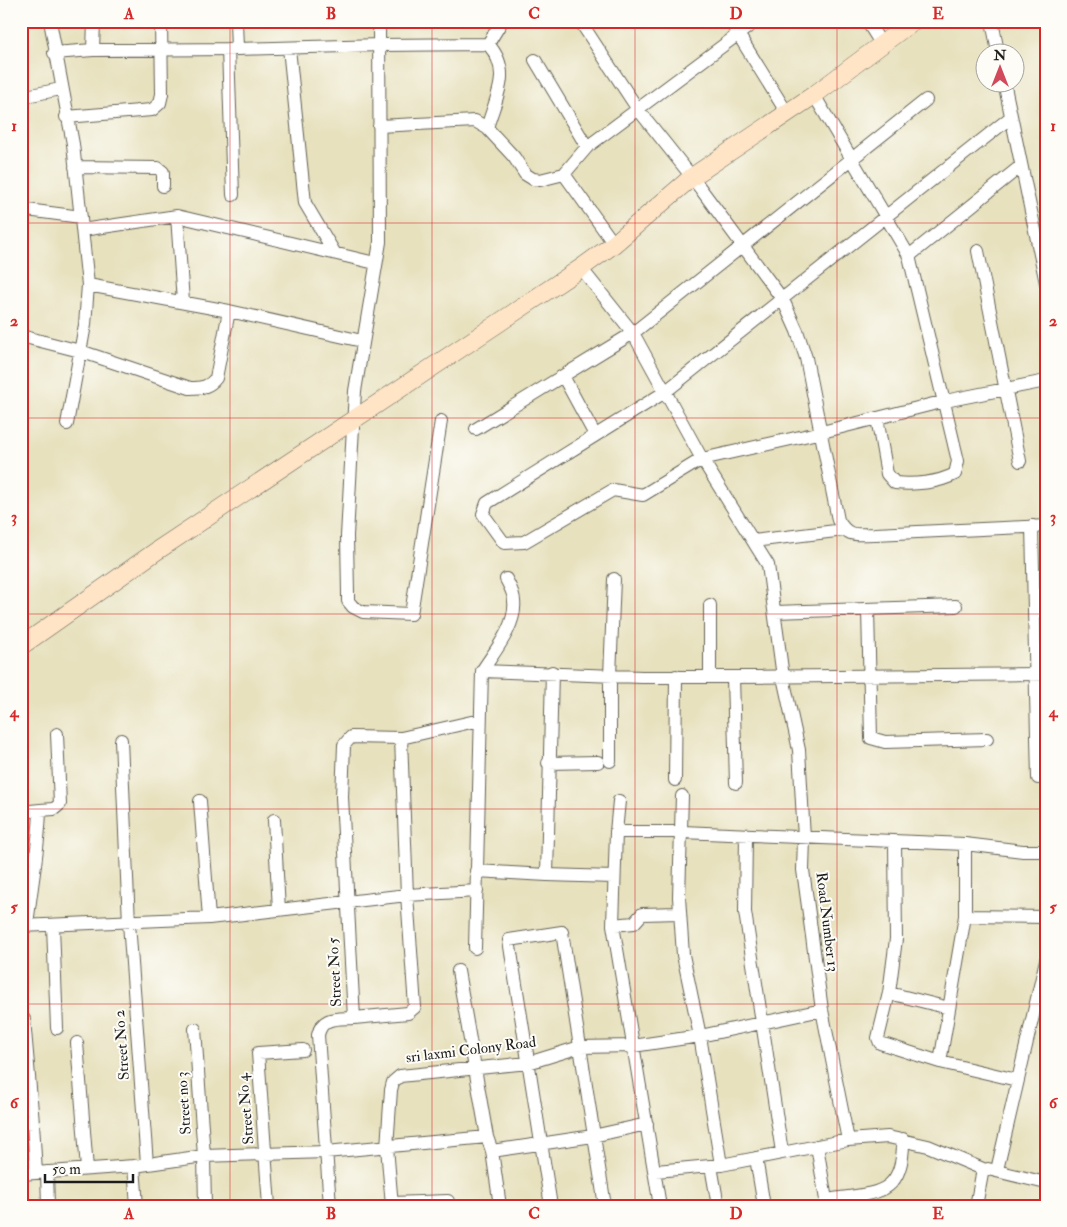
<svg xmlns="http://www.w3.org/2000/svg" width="1067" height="1227" font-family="'IM FELL Double Pica',serif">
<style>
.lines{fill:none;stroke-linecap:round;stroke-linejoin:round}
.street-casing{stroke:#636155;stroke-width:14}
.secondary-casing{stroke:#636155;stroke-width:19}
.street{stroke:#fff;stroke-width:12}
.secondary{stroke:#ffe4c6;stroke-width:18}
.grid{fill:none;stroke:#d62828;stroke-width:1;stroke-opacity:0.55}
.labels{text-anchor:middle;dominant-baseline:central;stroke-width:4;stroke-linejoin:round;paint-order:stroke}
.street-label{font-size:15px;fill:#1c1c1c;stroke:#fdfcf7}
.neatline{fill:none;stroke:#d62828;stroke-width:2}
.grid-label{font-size:16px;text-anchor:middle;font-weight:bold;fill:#d62828}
</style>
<rect width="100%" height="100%" fill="#fdfcf7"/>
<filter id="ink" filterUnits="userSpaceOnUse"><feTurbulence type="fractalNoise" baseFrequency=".02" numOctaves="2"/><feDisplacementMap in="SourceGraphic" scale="10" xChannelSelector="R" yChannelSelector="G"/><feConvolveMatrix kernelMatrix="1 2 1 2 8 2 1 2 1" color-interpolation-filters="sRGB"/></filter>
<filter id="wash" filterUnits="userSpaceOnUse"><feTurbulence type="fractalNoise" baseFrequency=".0096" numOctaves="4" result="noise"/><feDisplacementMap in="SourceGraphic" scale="20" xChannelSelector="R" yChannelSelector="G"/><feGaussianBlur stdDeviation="1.12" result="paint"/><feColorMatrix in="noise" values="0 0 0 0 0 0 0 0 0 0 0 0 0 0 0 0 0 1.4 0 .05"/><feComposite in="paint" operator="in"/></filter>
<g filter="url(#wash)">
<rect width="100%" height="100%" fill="#e7e1be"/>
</g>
<g filter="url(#ink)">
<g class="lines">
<defs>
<path id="street" d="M50,21L73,144L88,285L229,311L362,341
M236,21L237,49
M379,21L380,242L355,391L347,536L348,594V601L353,607L363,612L411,614L441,421
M580,21L637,108L692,177L783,300L797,331L806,358L838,520C848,538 856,534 875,534L1046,526
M730,21L787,113
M867,21L882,45
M992,21L998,52
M289,48L305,203L334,252
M228,49L233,195
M93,50L94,21
M54,53L93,50L237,49L380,45L488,44L502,21
M535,60L587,147
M1004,82L1046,283
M814,95L909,256L958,461L955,474C938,483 914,485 895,483L887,474L877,418
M21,97L61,89
M66,117L152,110L160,103L162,94L161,21
M1011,117L665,392L487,503L483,514L504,543L524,542L613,490L643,495L702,459L822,432L945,401L1046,381
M379,126L475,121L487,128L514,157L525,174L533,179L540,180L564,174L587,147L756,21
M487,128C496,96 513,72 488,44
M75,167L158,168L163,172V186
M564,174L614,244
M27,210L81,217
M177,216L183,302
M82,230L177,216L375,263
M978,251L1020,461
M909,256L1021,166
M581,268L633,333L702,459L768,565L783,677L799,750L804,838L803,870L822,1010L848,1140
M21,336L80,351L190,388C202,388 209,387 216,378L229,311
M563,376L595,435
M67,424L85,325L88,285
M476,429L633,333L926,100
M1032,526L1038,778
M753,541L844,530
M506,579C509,585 514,593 514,601C517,625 494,652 482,671L642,677H733
M710,605V676
M868,610L871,738L885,742L987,739
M775,612L956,606
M121,740L129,923L147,1164
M610,761V676L614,579
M548,763L598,762
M675,780L676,676
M736,783L733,677L1046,674
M682,796L679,897L683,955L700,1036L721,1165
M40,810L54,809L60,804L57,734
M21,812L40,810C39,849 31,887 27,926
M274,820L279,910
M616,832L619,801
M746,835L745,912L782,1152
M895,842L896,939L889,993L878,1038L880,1043L940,1062L1017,1080
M476,871L547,875L614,877
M547,875L552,672
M965,916L1046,917
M209,918L407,895L477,891
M613,925L634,923L642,914L679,913
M21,926L209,918L200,801
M53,926L57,1028
M475,948L482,671
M458,971L487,1137
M889,993L949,1008
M354,1018L408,1013L415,1007L407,895L401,738
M24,1019L33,1123
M195,1029L204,1156L205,1206
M77,1043L87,1169
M940,1062L965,916V844
M21,1122L33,1123L36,1173
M817,1146L827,1206
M492,1151L593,1136L647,1124
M756,1158L764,1206
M134,1166L137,1206
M711,1166L718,1206
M988,1169L1046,1183
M997,1170L1046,960
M656,1171L721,1165L848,1140L888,1137L928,1146L983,1169L976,1206
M47,1172L48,1206
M21,1174L134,1166L204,1156L326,1152L487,1137L492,1151L500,1206
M826,1200C874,1192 904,1199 903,1139
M392,1203L448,1201
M269,1206L258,1053L303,1050
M330,1206L318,1035C322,1016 337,1019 354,1018L342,797L344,745L351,737L401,738L480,720
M392,1206L387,1147L391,1090L393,1082L400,1076L528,1063L580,1047L633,1046L700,1036L822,1010
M551,1206L509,940L562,932L605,1206
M660,1206L613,925L616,832H682L965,844L1023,851H1046"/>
<path id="secondary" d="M21,646L158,550L581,268L614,244L692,177L814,95L913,21"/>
</defs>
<use href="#street" class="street-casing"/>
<use href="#secondary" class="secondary-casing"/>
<use href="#street" class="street"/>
<use href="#secondary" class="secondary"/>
</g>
</g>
<path class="grid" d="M230,21V1206M432,21V1206M635,21V1206M837,21V1206M21,223H1046M21,418H1046M21,614H1046M21,809H1046M21,1004H1046"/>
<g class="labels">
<g class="street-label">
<text transform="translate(827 922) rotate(83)">Road Number 13</text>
<text transform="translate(335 972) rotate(-93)">Street No 5</text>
<text transform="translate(122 1045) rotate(-94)">Street No 2</text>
<text transform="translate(471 1050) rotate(-7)">sri laxmi Colony Road</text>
<text transform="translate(184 1103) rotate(-94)">Street no 3</text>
<text transform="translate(246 1109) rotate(-95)">Street No 4</text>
</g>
</g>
<rect width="1067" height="1227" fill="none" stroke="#fdfcf7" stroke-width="55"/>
<g transform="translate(1000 68)"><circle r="24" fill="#fdfcf7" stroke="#a3a29f"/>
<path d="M0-4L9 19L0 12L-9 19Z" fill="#d1495b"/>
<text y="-8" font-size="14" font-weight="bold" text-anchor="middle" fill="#1c1c1c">N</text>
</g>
<path d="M45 1174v8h88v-8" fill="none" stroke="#1c1c1c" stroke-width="2.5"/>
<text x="52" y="1174" font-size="15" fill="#1c1c1c" stroke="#fdfcf7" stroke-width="4" paint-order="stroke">50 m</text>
<rect x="28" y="28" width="1012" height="1172" class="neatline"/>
<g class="grid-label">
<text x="129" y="19">A</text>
<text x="331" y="19">B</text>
<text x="534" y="19">C</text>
<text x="736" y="19">D</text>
<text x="938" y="19">E</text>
<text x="14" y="131">1</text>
<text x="1053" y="131">1</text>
<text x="14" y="326">2</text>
<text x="1053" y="326">2</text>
<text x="14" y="522">3</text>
<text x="1053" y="522">3</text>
<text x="14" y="717">4</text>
<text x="1053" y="717">4</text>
<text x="14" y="912">5</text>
<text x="1053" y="912">5</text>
<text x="14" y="1108">6</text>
<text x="1053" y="1108">6</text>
<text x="129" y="1219">A</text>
<text x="331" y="1219">B</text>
<text x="534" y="1219">C</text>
<text x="736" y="1219">D</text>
<text x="938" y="1219">E</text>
</g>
</svg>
